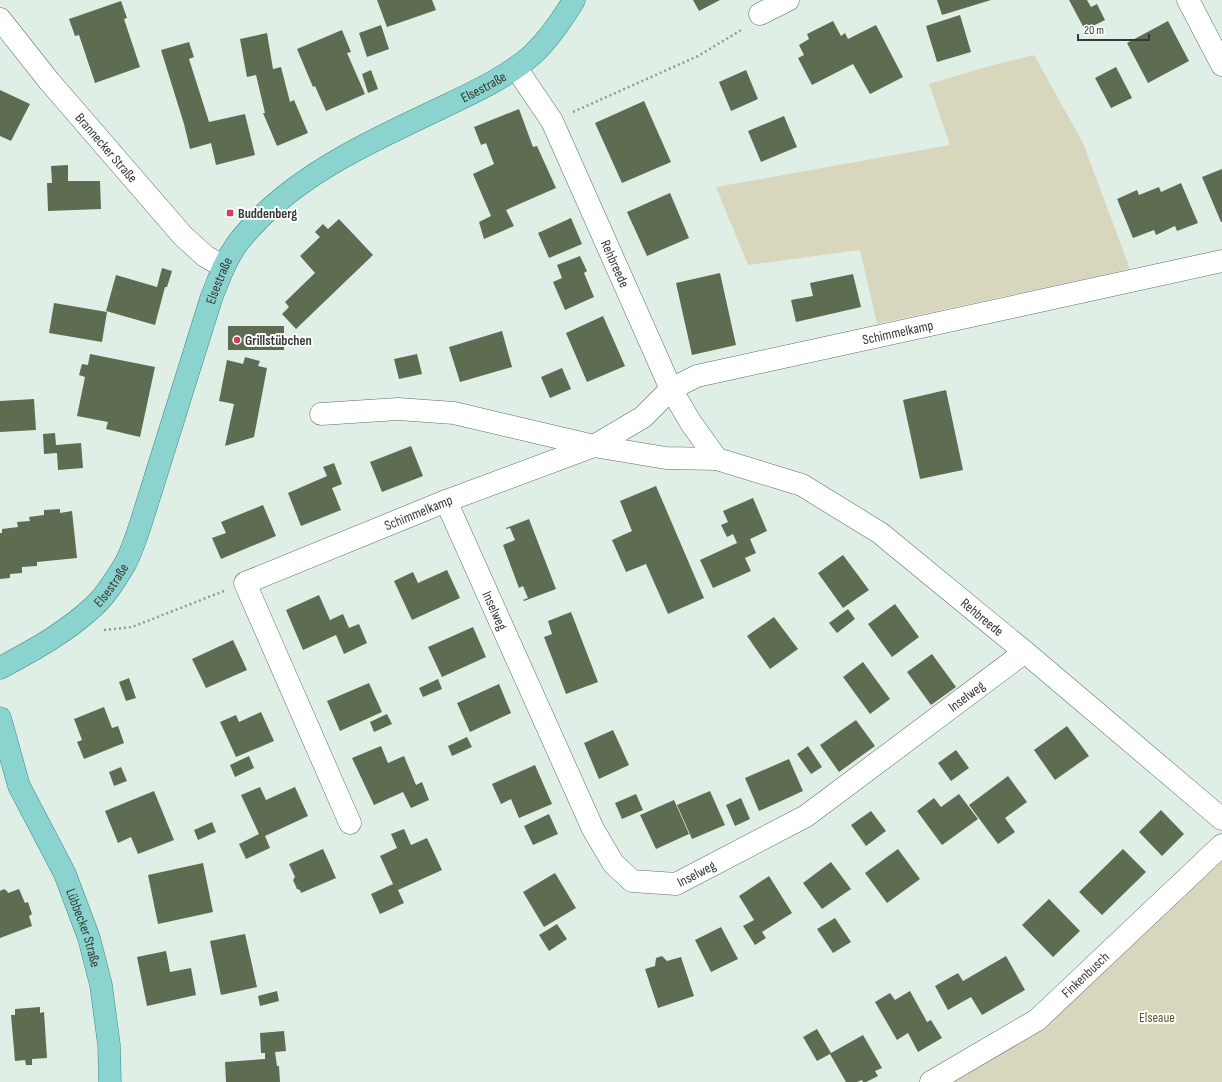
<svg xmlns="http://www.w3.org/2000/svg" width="1222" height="1082" font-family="'Sofia Sans Condensed',sans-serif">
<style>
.green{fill:#d9d6be}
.building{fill:#5e6c52}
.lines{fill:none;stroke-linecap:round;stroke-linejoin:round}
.minor-casing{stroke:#5f6c65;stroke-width:23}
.major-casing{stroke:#3a8a83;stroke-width:23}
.path{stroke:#8f9a93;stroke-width:2.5;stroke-dasharray:2 3;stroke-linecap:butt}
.minor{stroke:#fff;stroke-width:22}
.major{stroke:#8bd3ce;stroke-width:22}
.poi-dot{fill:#d0405a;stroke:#fff;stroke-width:1.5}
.labels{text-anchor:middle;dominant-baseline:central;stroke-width:4;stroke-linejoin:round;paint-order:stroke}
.street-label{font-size:14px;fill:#343a36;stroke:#fff}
.poi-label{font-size:14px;font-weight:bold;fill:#343a36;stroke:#fff;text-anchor:start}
.park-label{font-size:14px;fill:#605922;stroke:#fff}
</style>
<rect width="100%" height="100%" fill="#e0efe6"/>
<path class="green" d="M1034,55L1083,143L1130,269L877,324L860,250L748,265L716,187L950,145L929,84L993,65Z
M1222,856V1082H947Z"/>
<path class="building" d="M377,0H432L436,10L387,27Z
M693,0H720L699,11Z
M937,0H991L942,15Z
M1069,0H1087L1091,7L1097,4L1105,20L1085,30Z
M121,1L127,18L124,19L140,67L95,83L79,35L75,36L69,19Z
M960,15L971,52L937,62L926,26Z
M833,21L841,36L845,33L848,39L876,25L903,77L870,94L853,64L812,85L798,58L804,55L799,45L809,39L807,34Z
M1168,21L1189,61L1148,83L1127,43Z
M381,25L389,49L367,57L359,33Z
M342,30L351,52L347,53L365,94L326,111L315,86L313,87L297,49Z
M267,33L273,69L281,67L290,102L294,100L308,133L277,146L263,113H265L256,75L247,77L240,39Z
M189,42L194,57L189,59L209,122L245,114L255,155L216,165L211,143L190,149L184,124L161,50Z
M1116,67L1132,98L1111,108L1095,78Z
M371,70L378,89L368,93L362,74Z
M746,70L758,99L731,111L719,82Z
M0,90L30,104L11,141L0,136Z
M644,101L671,162L622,183L595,123Z
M519,109L533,147L537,146L556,188L506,210L514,226L484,239L479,222L491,216L473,174L494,164L486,143L481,145L474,127Z
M784,116L797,147L761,162L748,131Z
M68,165V181H100L101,209L48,211L47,183H52L51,166Z
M1222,169V222H1221L1202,177Z
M1181,183L1198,223L1177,231L1175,226L1156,235L1154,230L1133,238L1117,199L1137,190L1139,195L1159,187L1161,192Z
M670,193L689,238L647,256L627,212Z
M571,218L582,244L549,258L538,233Z
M339,219L373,255L296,329L282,314L289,307L285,302L315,273L300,256L320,237L315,232L323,224L328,229Z
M580,256L587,271L584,273L594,297L565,310L553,282L562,278L557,265Z
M162,268L172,271L167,287H165L155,325L106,311L116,275L157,287Z
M720,273L736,345L692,355L676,283Z
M853,274L861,307L796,322L791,300L813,296L810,283Z
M54,303L107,312L102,342L49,333Z
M603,316L625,366L587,382L566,333Z
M228,326H284V350H228Z
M502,331L512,367L460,382L449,347Z
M90,354L155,367L140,437L106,429L108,422L77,416L85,377L79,375L82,364L88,365Z
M417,354L422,374L399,379L394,359Z
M245,357L260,361L258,366L267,368L254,437L225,446L234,404L219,401L227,360L243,364Z
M562,368L571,389L550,398L541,377Z
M946,390L963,470L920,479L903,400Z
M34,399L36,430L0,432V401Z
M55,433L56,445L81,443L83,468L58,470L57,453L44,454L43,434Z
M411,446L423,476L382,492L370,462Z
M334,463L342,484L332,488L341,510L301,526L288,493L327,476L323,467Z
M656,486L704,598L668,614L646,564L626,572L612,540L632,531L620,501Z
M753,498L767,531L750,539L756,553L745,558L751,571L713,588L700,560L737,543L733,534L727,537L721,525L728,522L723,511Z
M263,505L276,536L221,559L212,538L226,533L221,522Z
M60,509V513L72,511L77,558L37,562V566L22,567V573L10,574V578L0,579V533H2V529L18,527L17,522L30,521L29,517L44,515V510Z
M529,519L556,589L524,601L523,600L528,598L523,586L519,588L503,545L515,540L510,528L506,529V528Z
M843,555L869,590L843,608L818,573Z
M447,570L460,598L412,620L394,581L413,572L418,583Z
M319,595L330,620L343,614L349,628L359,624L367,643L344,654L336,635L303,650L286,610Z
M895,604L919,637L892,657L868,624Z
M848,609L855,619L837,633L829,623Z
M571,612L598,682L566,694L544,637L552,634L548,621Z
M774,617L798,649L770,669L747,636Z
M473,627L486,657L442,677L428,647Z
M233,640L247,670L206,688L192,659Z
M932,654L956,687L931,705L907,672Z
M863,662L890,699L870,714L843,677Z
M129,678L136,698L126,701L119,682Z
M438,679L442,689L423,697L419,688Z
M369,683L382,712L340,731L327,701Z
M499,684L511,713L470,732L457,703Z
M104,707L112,728L118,726L124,743L84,759L77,742L82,740L74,719Z
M261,712L274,741L236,757L220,722L236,715L239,722Z
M387,714L392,724L374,732L370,722Z
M856,720L875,746L839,772L820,745Z
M1067,726L1089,756L1055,780L1034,750Z
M613,730L629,765L599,779L584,743Z
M467,737L472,747L452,756L448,746Z
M381,746L388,763L404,756L416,785L422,782L429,800L411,808L403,792L374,805L352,758Z
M808,746L822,767L811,774L797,754Z
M956,750L969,768L951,781L938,763Z
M249,756L254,768L235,777L230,765Z
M789,759L803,791L759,811L745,778Z
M535,765L552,804L519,818L511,799L501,804L492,784Z
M121,767L127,781L114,786L109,772Z
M1008,776L1027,802L1005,818L1015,832L998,844L969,805Z
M260,787L266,800L295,787L308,816L265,836L270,848L246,859L239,844L259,834L241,795Z
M154,791L174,840L138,854L131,837L118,843L105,811Z
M710,791L725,825L692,839L677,805Z
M636,794L643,810L622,819L615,803Z
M959,794L978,819L942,845L917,811L934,798L941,807Z
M741,798L750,819L735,826L726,805Z
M674,800L689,834L656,849L640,815Z
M1161,810L1184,834L1162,856L1139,832Z
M871,811L886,831L866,846L851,825Z
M549,814L558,834L533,845L524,826Z
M212,822L216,832L198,840L194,830Z
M404,829L411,845L427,838L442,870L398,890L404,903L380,914L371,894L393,884L380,856L397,848L391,834Z
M323,849L336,878L301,893L300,890L297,889L293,880L295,877L289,864Z
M898,849L920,879L887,903L865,873Z
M1123,849L1146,872L1102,915L1079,892Z
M831,862L851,889L822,909L803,883Z
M203,863L213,912L158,924L148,875Z
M555,873L576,908L544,927L523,892Z
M769,876L792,913L762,932L766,938L755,945L743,926L754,920L739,896Z
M4,889L7,891L8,893L19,889L25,903L28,902L32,914L29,916L32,926L0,938V891Z
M1049,899L1080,931L1053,957L1022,925Z
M835,918L851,942L833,953L817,929Z
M557,924L567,939L549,951L539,935Z
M721,927L738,959L711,972L695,940Z
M245,934L257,987L221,995L210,941Z
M166,951L170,972L191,968L196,995L147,1006L137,957Z
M662,956L667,961L681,957L694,996L658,1008L645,969L655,966L656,958Z
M1006,956L1025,990L982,1015L971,997L948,1010L935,986L958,973L963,981Z
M277,991L279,1001L260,1006L258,996Z
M910,991L927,1022L931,1020L942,1038L918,1052L908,1033L897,1040L875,1002L890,993L895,1000Z
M40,1007V1013L44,1012L47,1058L32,1059V1065H26L25,1060L15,1061L11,1015H15V1009Z
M817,1029L831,1053L863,1035L882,1068L875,1071L878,1076L866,1082H863L862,1080L857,1082H846L830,1054L817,1061L803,1037Z
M284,1031L286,1051L275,1052L277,1066H279L280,1082H226L225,1062L265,1059V1053H261L260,1033Z"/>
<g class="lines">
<defs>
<g id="minor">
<path d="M1188,0L1222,65"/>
<path d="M760,14L788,0"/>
<path id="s1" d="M0,19L49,81L183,236L205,256L224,267"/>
<path id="s2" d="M516,68L552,121L671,389L691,423L717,459L802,485L880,533L1025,652L1222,819"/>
<path d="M321,414L398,409L454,413L594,446L666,458L717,459"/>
<path id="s3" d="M446,501L593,829L613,863L632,881L676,884L806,816L1025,652"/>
<path id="s4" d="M350,823L245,583L446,501L594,446L643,417L671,389L697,376L1222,261"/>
<path id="s5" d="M931,1082L1037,1020L1222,845"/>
</g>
<g id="major">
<path id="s6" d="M0,668C32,651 65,633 92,608C105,597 116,579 125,564C134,547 140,526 146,507L211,299C218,281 224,263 235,247C243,235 253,225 263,215C313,167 378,138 441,108C472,93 506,78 532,55C549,39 562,20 574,0"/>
<path id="s7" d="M0,718L19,786L65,874L89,938L101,985L109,1045L110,1082"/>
</g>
</defs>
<use href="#minor" class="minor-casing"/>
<use href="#major" class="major-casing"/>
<path class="path" d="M573,112L698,56L743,29
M104,630L132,627L224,591"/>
<use href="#minor" class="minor"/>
<use href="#major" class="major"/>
</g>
<g class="poi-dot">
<rect x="226" y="209" width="8" height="8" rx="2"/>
<circle cx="237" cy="340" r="4"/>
</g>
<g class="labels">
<g class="street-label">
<text stroke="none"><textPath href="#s6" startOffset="800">Elsestraße</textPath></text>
<text stroke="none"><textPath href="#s1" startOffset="167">Brannecker Straße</textPath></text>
<text stroke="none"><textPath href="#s2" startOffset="220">Rehbreede</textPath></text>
<text stroke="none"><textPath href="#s6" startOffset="464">Elsestraße</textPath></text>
<text stroke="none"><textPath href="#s4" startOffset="968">Schimmelkamp</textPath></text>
<text stroke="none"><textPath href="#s4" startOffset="449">Schimmelkamp</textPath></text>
<text stroke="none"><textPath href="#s6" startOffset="140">Elsestraße</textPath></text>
<text stroke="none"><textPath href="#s3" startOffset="120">Inselweg</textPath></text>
<text stroke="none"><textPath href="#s2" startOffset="754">Rehbreede</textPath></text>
<text stroke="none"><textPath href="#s3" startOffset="816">Inselweg</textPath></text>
<text stroke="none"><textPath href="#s3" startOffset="492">Inselweg</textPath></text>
<text stroke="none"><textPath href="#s7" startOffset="227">Lübbecker Straße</textPath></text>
<text stroke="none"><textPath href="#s5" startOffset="189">Finkenbusch</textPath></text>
</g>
<g class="poi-label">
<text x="238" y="213">Buddenberg</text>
<text x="245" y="340">Grillstübchen</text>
</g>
<g class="park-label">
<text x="1157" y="1017">Elseaue</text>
</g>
</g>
<path d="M1078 34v6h71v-6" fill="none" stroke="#343a36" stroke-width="2"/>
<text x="1084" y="34" font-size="12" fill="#343a36" stroke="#ffffff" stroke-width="3" paint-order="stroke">20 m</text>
</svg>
